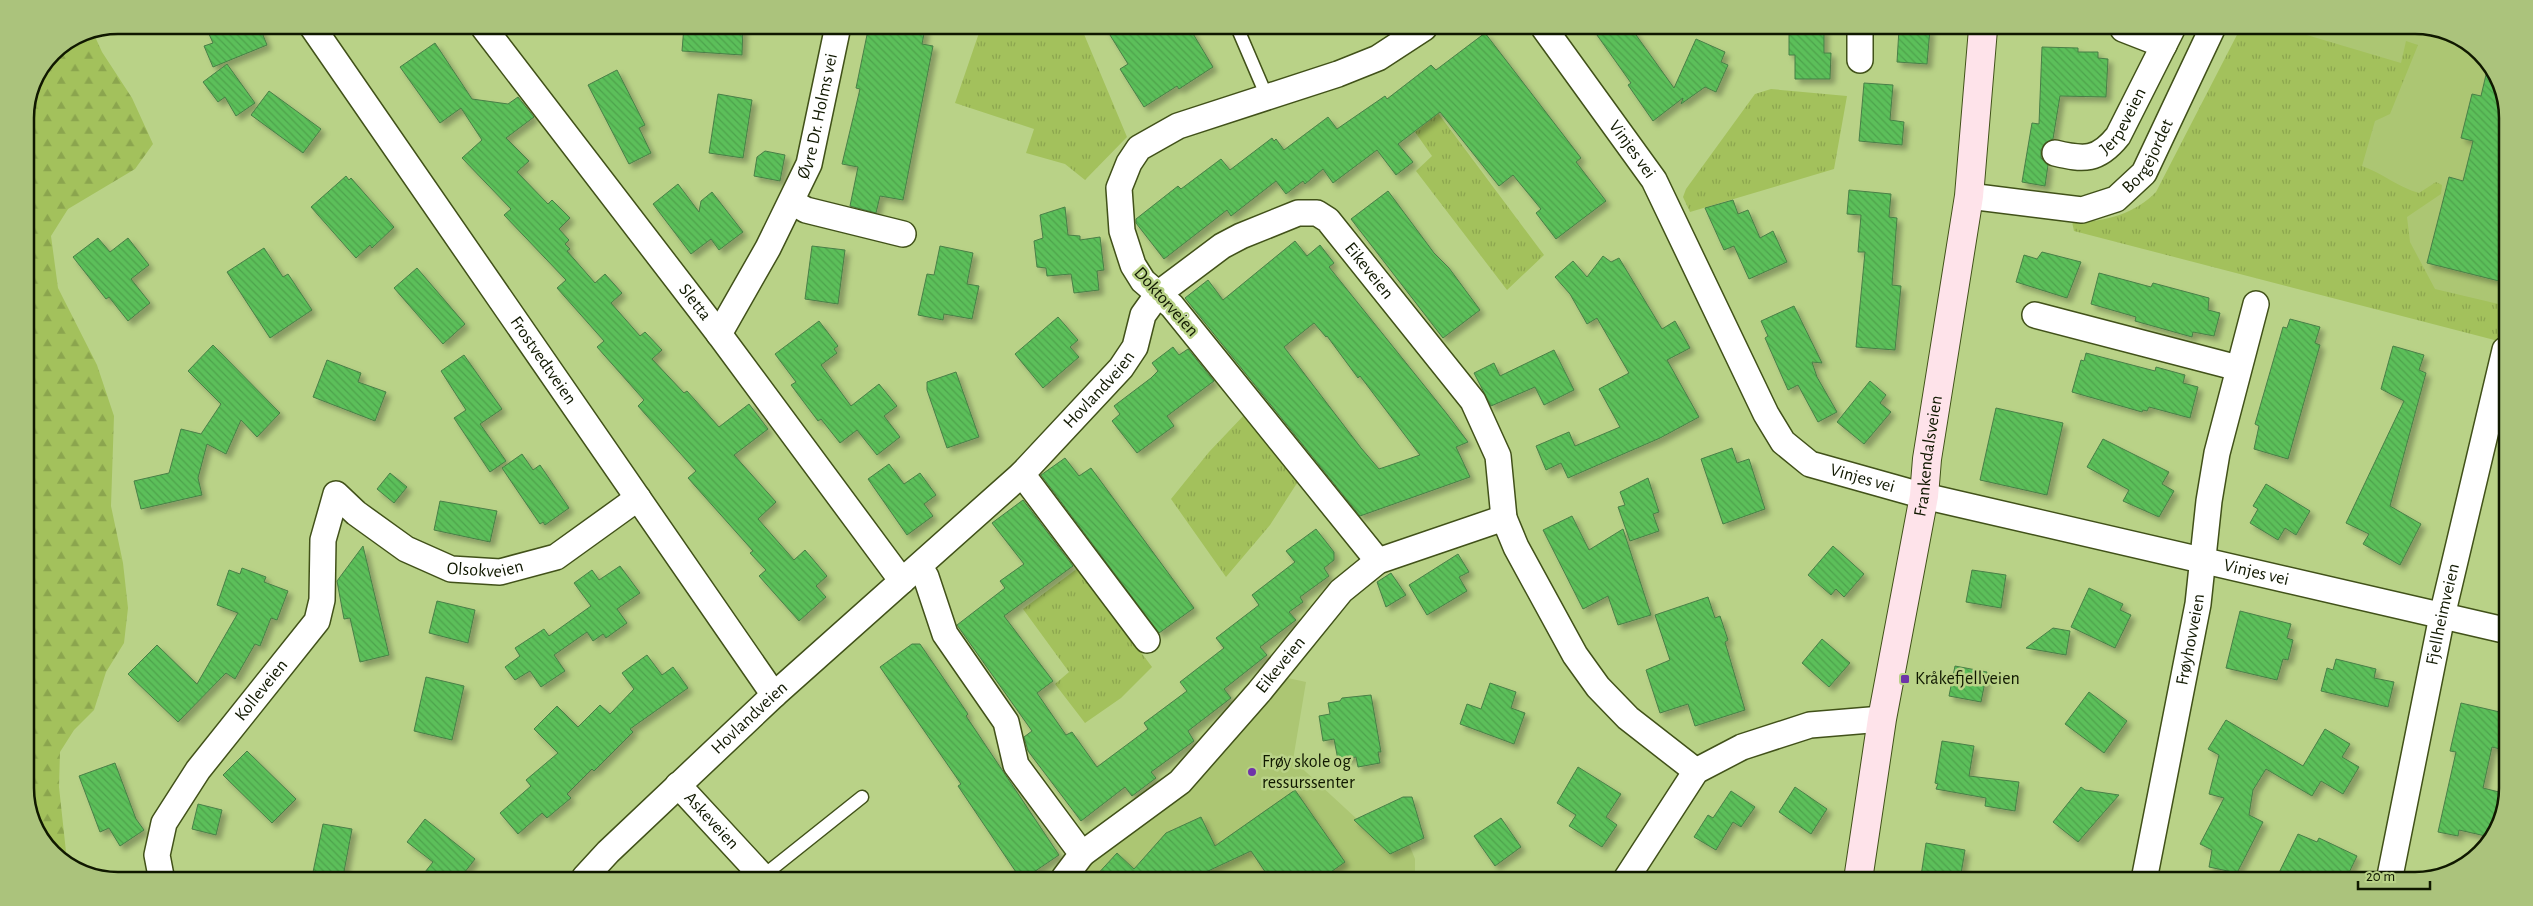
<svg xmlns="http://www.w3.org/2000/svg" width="2533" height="906" font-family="'Alegreya Sans',sans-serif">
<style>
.built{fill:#acc673}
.grass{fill:url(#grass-tufts)}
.forest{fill:url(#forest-firs)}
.building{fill:url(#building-back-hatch);stroke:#497f47;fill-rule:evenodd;filter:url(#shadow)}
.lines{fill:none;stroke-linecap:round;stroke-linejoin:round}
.lane-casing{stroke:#415119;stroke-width:15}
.street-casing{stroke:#415119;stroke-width:28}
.secondary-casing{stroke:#415119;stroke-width:30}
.lane{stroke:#fff;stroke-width:12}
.street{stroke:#fff;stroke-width:25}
.secondary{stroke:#fee3ea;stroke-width:28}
.poi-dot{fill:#6f33a9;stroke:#b9d287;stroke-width:2}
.labels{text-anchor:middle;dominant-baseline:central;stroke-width:5;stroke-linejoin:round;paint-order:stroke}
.street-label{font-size:18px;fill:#101800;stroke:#b9d287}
.poi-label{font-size:18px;fill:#101800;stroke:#b9d287;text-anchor:start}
.rim{fill:none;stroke:#101800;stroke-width:2.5}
</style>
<defs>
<pattern id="grass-tufts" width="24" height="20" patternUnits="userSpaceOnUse" patternTransform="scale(1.25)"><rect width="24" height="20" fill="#a3c15c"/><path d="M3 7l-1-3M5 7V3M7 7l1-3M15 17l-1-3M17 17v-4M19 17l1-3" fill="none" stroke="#8ba54e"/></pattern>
<pattern id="forest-firs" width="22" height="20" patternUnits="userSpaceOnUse" patternTransform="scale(1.25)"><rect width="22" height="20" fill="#a3c15c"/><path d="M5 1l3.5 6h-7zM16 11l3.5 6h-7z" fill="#8ba54e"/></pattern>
<pattern id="building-back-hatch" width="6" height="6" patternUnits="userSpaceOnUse" patternTransform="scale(1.25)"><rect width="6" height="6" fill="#5bbf5a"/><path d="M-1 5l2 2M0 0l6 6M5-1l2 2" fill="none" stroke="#4ea34c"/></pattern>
<filter id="shadow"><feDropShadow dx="4.5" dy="4.5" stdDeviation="2.5" flood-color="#0004"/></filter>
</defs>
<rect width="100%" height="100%" fill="#b9d287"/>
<path class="built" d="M2283,30H2445L2489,61L2508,111L2506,315L2399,287Z
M1283,677L1306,682L1293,760L1358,820L1408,842L1415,859V879L1077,878L1101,852Z"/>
<path class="grass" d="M981,27H1081L1127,137L1085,180L1065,164L1026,153L1034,129L955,103Z
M2240,29L2290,30L2401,63L2406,41L2418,45L2390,114L2375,121L2362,166C2382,173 2398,187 2419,193L2436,182L2442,185L2441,194L2407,217L2410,242L2435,289L2507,306L2506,343L2074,231L2072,222C2102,223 2135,214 2156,192Z
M1771,89L1847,96L1834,169L1690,212L1683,197L1686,189L1755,94Z
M1438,113L1544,255L1507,290L1416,171L1432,156L1415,132Z
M1246,413L1299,480L1270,525L1226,577L1171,499L1209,452Z
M1078,568L1152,667L1121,698L1085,723L1055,684L1069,672L1023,609Z"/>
<path class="forest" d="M92,30L102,52L132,98L153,144L135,169L68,209L51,236L58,288L97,365L114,416L111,506L123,563L128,608L124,643L106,672L94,710L74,730L60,752L59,787L67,861L44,845L25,795V112L52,52L82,32Z"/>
<path class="building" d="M205,25H259L267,45L213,67L204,46L213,43Z
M684,26H743L742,55L682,51Z
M891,27L925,29L922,44L933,46L903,200L880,196L876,213L850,206L858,167L842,164L860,89L856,88L868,30L889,34Z
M1105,27H1189L1213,67L1179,89L1177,86L1144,107L1120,69L1128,64Z
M1592,28H1631L1674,88L1696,39L1725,52L1721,62L1728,65L1716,92L1705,87L1681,104L1683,98L1653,121L1628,85L1631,83Z
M1789,28L1824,29V53H1831L1830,79H1795V55H1789Z
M1899,29H1930L1927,64L1897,62Z
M1485,33L1581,158L1576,162L1606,201L1556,239L1536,213L1541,209L1513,175L1499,186L1440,112L1398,144L1413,162L1396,175L1377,150L1333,183L1323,169L1305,184L1303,181L1286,194L1276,181L1231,216L1227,210L1164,259L1136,223V219L1178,186L1181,189L1221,159L1230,170L1272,138L1274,141L1276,139L1284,150L1328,117L1337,129L1385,96L1387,99L1431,65L1436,70Z
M435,43L472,99L508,104L518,97L534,117L506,138L529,161L517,172L548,204L552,200L570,218L559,229L569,240L565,244L570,249L567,251L595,283L605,274L622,293L611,303L640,336L645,332L662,350L652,359L684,393L687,391L719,427L749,404L768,429L734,455L776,502L758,519L794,560L805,550L827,576L816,586L826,597L799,621L759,576L766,570L750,553L753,551L688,478L696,471L638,406L644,400L597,347L604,341L557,288L566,280L504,215L511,209L462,158L482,140L461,108L440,123L400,67Z
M2042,47L2078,48V52H2098V58L2108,59L2106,97L2060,96L2053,139L2045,143L2041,150V158L2048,165L2045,186L2022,182L2032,123L2039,124Z
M2489,62L2508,111L2507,283L2427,263L2449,177L2463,181L2473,141L2461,138L2472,94L2481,96Z
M227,64L255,103L236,116L225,97L218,102L203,82Z
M617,70L645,125L639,128L651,153L629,164L588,85Z
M1864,83L1893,85L1890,120L1904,122L1902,145L1859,141Z
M269,91L321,129L303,153L251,115Z
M718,94L752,100L743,158L709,153Z
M765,151L785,155L780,181L754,176L757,157Z
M346,176L349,180L351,178L394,227L372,248L370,245L356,258L311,207Z
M678,184L699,212L701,201L712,192L743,232L719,250L711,239L691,254L653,204Z
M1849,190L1891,194L1889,217L1897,218L1892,285L1901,286L1895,350L1856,347L1865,252H1858L1861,215L1847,214Z
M1388,191L1434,253L1449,268L1480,310L1443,338L1351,219Z
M1733,200L1738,214L1748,210L1760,238L1773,231L1787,262L1749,279L1734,246L1724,250L1705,208Z
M1065,207L1068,235L1080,236V240L1100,237L1104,270L1097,271L1099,290L1074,293L1071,274L1047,276L1046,268L1037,267L1034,241L1043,238L1040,215Z
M98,238L110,252L128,238L149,265L131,279L150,303L128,321L109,297L106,299L73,257Z
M1295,241L1307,256L1320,245L1334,263L1329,267L1447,414L1468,442L1456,447L1470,477L1360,516L1185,298L1208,280L1223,300ZM1314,323L1326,337L1327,336L1358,378L1360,376L1420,455L1379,469L1361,448L1284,347Z
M812,246L845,250L838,304L805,299Z
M940,246L973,253L967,284L979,286L972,319L944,314L943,320L918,315L927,274L934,275Z
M264,248L283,277L288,274L312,310L270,338L227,272Z
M2042,252L2081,262L2067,298L2016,282L2024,255L2037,259Z
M1603,256L1611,262L1619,258L1662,329L1675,321L1690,348L1667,360L1699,417L1660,438L1568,478L1561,463L1546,470L1536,446L1569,432L1575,446L1620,427L1599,389L1629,373L1597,318L1587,324L1570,294L1555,277L1573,261L1587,277Z
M417,268L465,324L443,344L394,288Z
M2099,273L2151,287L2153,283L2209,298L2208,310L2220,313L2214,336L2193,332L2192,337L2135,321L2136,317L2091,304Z
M1794,306L1822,363L1812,362L1817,377L1837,412L1818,422L1798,385L1788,390L1765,338L1768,336L1761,321Z
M1058,317L1078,340L1070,347L1079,357L1043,388L1015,354Z
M2290,319L2320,327L2315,343L2320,345L2288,459L2254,449L2259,426L2255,424L2283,327L2287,328Z
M819,321L838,346L834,349L837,353L821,365L851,406L879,384L897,406L884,416L900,437L877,455L857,430L840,443L821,419L818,421L791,385L796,382L775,354Z
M213,345L280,413L257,437L241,420L226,454L207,444L198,478L202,495L141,509L134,481L169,473L181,429L201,434L221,404L188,371Z
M2393,346L2424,355L2419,370L2426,373L2390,506L2421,524L2400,565L2363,544L2369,534L2346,523L2404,401L2381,389Z
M1173,347L1179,355L1188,349L1214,381L1167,416L1174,426L1137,453L1112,421L1120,414L1114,406L1151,378L1158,371L1152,363Z
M1554,350L1574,390L1544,405L1535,387L1491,406L1474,373L1494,363L1500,376Z
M2086,353L2155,371L2156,367L2185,375L2183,383L2198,387L2190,418L2149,407L2147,411L2143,410L2142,412L2072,392L2081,360L2084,361Z
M464,355L502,409L480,424L506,461L490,472L454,418L466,410L441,371Z
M327,360L361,373L358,382L386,392L375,421L313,397Z
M956,372L979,437L947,448L927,390V382Z
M1870,381L1886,395L1880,403L1891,412L1864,444L1837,422Z
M1996,408L2063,423L2047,495L1980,480Z
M2103,439L2169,472L2162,484L2174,491L2159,517L2123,501L2129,490L2087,467Z
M1732,448L1737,463L1749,459L1765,509L1723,524L1701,459Z
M522,454L533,470L540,465L569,508L545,525L543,522L540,524L502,468Z
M1065,458L1079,476L1091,468L1194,608L1159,633L1041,475Z
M889,464L904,484L920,473L936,495L924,504L933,516L907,535L868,479Z
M390,473L407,487L394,503L377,489Z
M1648,478L1659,512L1653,514L1659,531L1630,541L1618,507L1625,505L1620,492Z
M2266,484L2310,511L2296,535L2285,528L2278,540L2250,523L2258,509L2253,506Z
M1023,500L1073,566L1004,616L1053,681L1037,693L1066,735L1072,732L1097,767L1148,729L1144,723L1187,691L1180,682L1224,648L1216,638L1259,605L1252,595L1295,562L1286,551L1316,529L1334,552V560L1324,568L1329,576L1300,597L1303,602L1289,612L1296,620L1260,647L1267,655L1224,689L1231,698L1188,731L1194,741L1151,772L1156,778L1132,796L1125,787L1081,821L1028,751L1024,737L1032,731L957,625L1005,588L1000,581L1024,564L992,523Z
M440,501L497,511L490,542L434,530Z
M1572,516L1589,550L1623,529L1651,615L1618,625L1608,596L1583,609L1543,530Z
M363,546L389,655L360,662L350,618L344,619L337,581Z
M1833,546L1864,574L1844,597L1836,589L1831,595L1808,575Z
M1458,554L1469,572L1459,577L1467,591L1427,615L1409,585Z
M620,566L640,593L617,609L627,623L606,638L603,634L593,641L587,632L554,655L565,671L541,687L530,671L515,680L505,667L520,656L515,648L544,629L549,636L591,606L574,583L592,570L599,580Z
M242,568L266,577L264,582L288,591L277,620L271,618L260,646L255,644L235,679L226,673L178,722L128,674L157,645L197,684L238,613L217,605L229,570L240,574Z
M1972,570L2006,575L2001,608L1966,602Z
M1391,573L1406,595L1386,607L1377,582Z
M2089,588L2123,604L2120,610L2131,615L2115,648L2071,627Z
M1708,597L1715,618L1720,616L1728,640L1725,642L1745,710L1695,726L1688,704L1660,713L1646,670L1670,660L1655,615Z
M437,601L475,610L468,643L429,633Z
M2240,611L2291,624L2287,638L2293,640L2288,660L2283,659L2277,680L2226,668Z
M2053,628L2070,631L2066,655L2026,648Z
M1822,639L1850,663L1829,687L1802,663Z
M912,644H920L968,714L966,716L1059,855L1025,878H1020L958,786L961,784L880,667Z
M647,655L662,675L673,667L688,688L630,729L633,732L594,771L592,769L567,794L571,798L547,818L542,813L518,834L500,813L531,786L526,780L558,753L534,729L557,706L578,727L600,705L610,714L634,689L622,673Z
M2336,659L2376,669L2374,678L2394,682L2388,707L2321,691L2327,668L2333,670Z
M1955,666L1987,672L1981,702L1949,696Z
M426,677L464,686L452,740L414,731Z
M1490,683L1516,692L1511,708L1525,713L1514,744L1460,724L1467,704L1481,709Z
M2089,692L2127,721L2104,753L2065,724Z
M1371,695L1381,752H1378L1380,763L1358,767L1356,757L1338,760L1334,739L1323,741L1319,716L1330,714L1328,703L1340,701L1342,698Z
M2461,703L2504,713V750L2492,747L2483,788L2503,793L2495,830L2490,837L2459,830L2458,836L2438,832L2456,752L2450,751Z
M2226,720L2303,766L2325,729L2350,744L2342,757L2359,767L2343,794L2321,781L2312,796L2266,769L2253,790L2249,815L2263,822L2237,873L2209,867L2212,850L2200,844L2224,798L2209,794L2219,755L2208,749Z
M1942,741L1974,746L1969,776L2019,782L2015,811L1985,806L1986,798L1936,789L1938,784L1935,783Z
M247,751L296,799L272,823L223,775Z
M115,763L136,819L144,830L120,846L109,828L100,832L79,776Z
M1578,767L1621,794L1606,817L1617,825L1602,847L1569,826L1576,815L1557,803Z
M1795,787L1827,809L1811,834L1779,812Z
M2081,787L2085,790L2119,795L2078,842L2053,822Z
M1295,790L1345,862L1321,879H1270L1251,851L1193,878H1094L1117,853L1134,869L1166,833L1201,817L1215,846Z
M1731,791L1755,807L1741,827L1733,822L1716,850L1694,837L1708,815L1713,818Z
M1403,797H1412L1424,838L1390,854L1354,820Z
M198,804L222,810L216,835L192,829Z
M1501,818L1521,847L1495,866L1474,836Z
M425,819L475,859L461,877H421L433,862L407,842Z
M323,824L352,829L343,877H312Z
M2298,834L2317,842L2319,838L2357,856L2345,881H2275Z
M1926,843L1965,850L1960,880L1921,876Z"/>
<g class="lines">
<defs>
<path id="lane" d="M1237,27L1267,97
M763,876L862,797"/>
<g id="street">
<path id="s1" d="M311,25L774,695"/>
<path id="s2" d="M484,28L719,334L902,581"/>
<path id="s3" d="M1544,28L1654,180L1766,414L1783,442L1810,464L1924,496L2504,630"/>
<path d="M2123,29L2164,45"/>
<path d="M1860,60V29"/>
<path id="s4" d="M2055,153C2084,160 2098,161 2118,136L2172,29"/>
<path id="s5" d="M1969,196L2082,210L2116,199L2144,173L2212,29"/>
<path d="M792,202L806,210L903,234"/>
<path d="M2035,315L2238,368"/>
<path id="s6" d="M719,334L768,248L809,164L838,26"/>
<path d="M1022,474L1147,640"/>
<path d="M1378,561L1172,306L1143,281L1133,265L1122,231L1119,188L1129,163L1139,148L1178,126L1338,74L1378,58L1424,28"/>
<path d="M920,567L926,577L945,634L1006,722L1016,765L1082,854L1064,878"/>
<path id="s7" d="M678,785L764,878"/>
<path id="s8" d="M1082,854L1180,782L1259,692L1341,591L1378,561L1504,518"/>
<path id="s9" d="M161,876L157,855L164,823L198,770L317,621L322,600L323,540L336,494L356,513L406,549L451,569L500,572L556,557L638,498"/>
<path id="s10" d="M585,877L608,852L774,695L1022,474L1121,368L1135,347L1143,315L1158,294L1222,246L1241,236L1298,213H1317L1328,220L1473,401L1498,456L1504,518L1516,547L1575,655L1598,687L1628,718L1696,771"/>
<path d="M1626,879L1696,771L1742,747L1810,725L1882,719"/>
<path id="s11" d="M2144,880L2198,604L2209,501L2217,453L2256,304"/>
<path id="s12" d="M2389,881L2442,616L2505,350"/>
</g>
<g id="secondary">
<path id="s13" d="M1858,880L1882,719L1924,496L1927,459L1969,196L1983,29"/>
</g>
</defs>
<use href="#lane" class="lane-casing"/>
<use href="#street" class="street-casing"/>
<use href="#secondary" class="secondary-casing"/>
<use href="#lane" class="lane"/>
<use href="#street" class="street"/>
<use href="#secondary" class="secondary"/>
</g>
<g class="poi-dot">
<rect x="1900" y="674" width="10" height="10" rx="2.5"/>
<circle cx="1252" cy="772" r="5"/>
</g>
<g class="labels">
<g class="street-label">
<text stroke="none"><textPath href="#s6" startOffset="241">Øvre Dr. Holms vei</textPath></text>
<text stroke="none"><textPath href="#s4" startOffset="86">Jerpeveien</textPath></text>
<text stroke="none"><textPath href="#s3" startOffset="150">Vinjes vei</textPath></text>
<text stroke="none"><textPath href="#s5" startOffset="204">Borgejordet</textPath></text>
<text stroke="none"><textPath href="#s10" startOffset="1084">Eikeveien</textPath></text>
<text transform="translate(1166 302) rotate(48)">Doktorveien</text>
<text stroke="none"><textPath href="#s2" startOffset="346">Sletta</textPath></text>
<text stroke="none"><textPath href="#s1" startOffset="408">Frostvedtveien</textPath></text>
<text stroke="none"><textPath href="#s10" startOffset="709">Hovlandveien</textPath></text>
<text stroke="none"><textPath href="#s13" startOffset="430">Frankendalsveien</textPath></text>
<text stroke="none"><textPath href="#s3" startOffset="569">Vinjes vei</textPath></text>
<text stroke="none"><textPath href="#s9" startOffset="610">Olsokveien</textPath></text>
<text stroke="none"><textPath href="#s3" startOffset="974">Vinjes vei</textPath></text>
<text stroke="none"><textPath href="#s12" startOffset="272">Fjellheimveien</textPath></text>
<text stroke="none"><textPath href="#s11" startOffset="245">Frøyhovveien</textPath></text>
<text stroke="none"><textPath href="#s8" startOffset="276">Eikeveien</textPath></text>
<text stroke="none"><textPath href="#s9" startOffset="219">Kolleveien</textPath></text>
<text stroke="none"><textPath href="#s10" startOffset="229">Hovlandveien</textPath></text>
<text stroke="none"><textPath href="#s7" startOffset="49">Askeveien</textPath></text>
</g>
<g class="poi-label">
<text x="1915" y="679">Kråkefjellveien</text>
<text x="1262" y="762">Frøy skole og<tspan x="1262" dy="21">ressurssenter</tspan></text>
</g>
</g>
<path d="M0 0H2533V906H0ZM118 34H2415A84 84 0 0 1 2499 118V788A84 84 0 0 1 2415 872H118A84 84 0 0 1 34 788V118A84 84 0 0 1 118 34Z" fill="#abc37c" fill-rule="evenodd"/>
<path class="rim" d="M118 34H2415A84 84 0 0 1 2499 118V788A84 84 0 0 1 2415 872H118A84 84 0 0 1 34 788V118A84 84 0 0 1 118 34Z"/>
<path d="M2358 881v8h72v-8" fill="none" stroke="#101800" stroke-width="2.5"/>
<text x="2366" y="881" font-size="15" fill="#101800" stroke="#b9d287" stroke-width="4" paint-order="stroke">20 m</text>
</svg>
